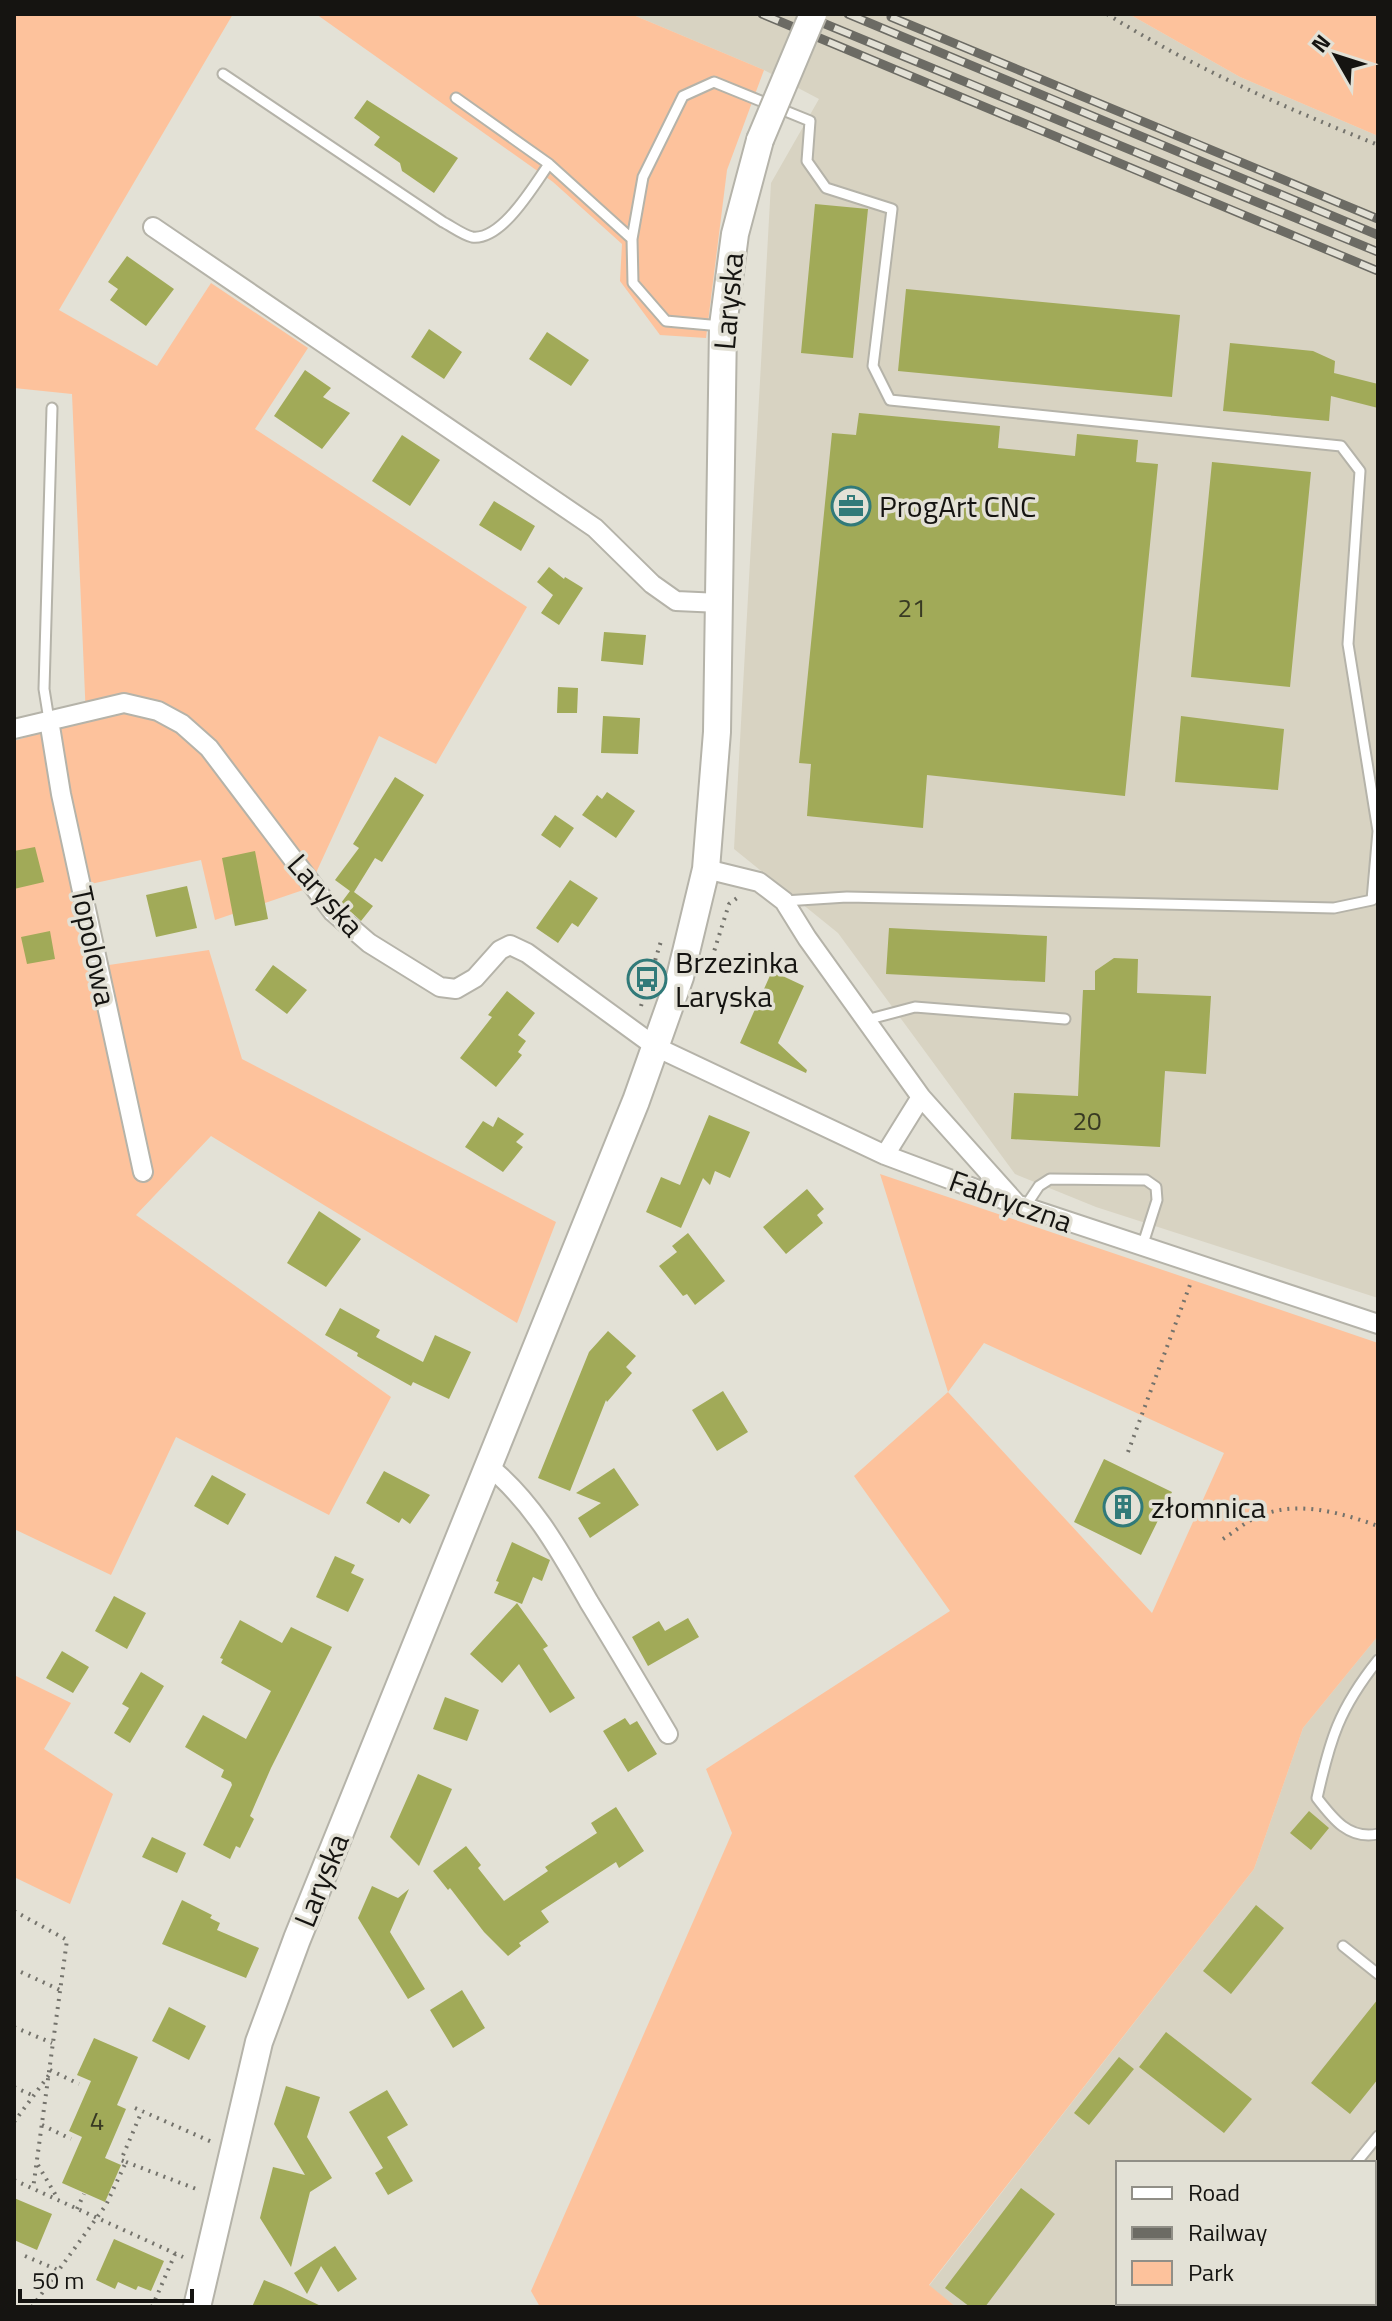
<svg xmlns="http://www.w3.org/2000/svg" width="1392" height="2321" font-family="'Titillium Web',sans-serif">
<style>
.built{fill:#d8d3c2;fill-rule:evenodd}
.green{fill:#fdc29c;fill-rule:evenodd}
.building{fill:#a1aa58}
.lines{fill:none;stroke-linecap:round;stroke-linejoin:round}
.lane-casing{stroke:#b5b3a9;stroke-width:13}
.street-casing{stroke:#b5b3a9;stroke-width:22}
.secondary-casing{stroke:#b5b3a9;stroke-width:30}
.path{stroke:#74736c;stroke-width:4;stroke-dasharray:2 6;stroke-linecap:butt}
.lane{stroke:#fff;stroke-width:9}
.street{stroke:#fff;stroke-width:18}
.secondary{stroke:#fff;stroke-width:26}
.rail-casing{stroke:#6c6b64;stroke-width:9}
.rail{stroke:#e3e1d6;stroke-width:6;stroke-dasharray:18;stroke-linecap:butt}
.secondary-bridge-casing{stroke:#b5b3a9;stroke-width:30;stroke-linecap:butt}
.secondary-bridge{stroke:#fff;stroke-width:26}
.labels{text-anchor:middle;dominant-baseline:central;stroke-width:7;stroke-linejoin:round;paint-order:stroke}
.number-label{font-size:26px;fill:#383a23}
.street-label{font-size:30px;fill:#151411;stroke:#e3e1d6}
.poi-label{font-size:30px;fill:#151411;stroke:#e3e1d6;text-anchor:start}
</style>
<rect width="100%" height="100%" fill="#e3e1d6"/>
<path class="built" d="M631,14H1129L1240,77L1378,136V1298L1096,1207L1015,1174L838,933L734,849L771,183L819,99L764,70Z
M1378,1636V2307H956L929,2286L1254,1869L1303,1728ZM1118,2163H1374V2303H1118Z"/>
<path class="green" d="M14,14H233L59,310L157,366L211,283L308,348L255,429L527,607L436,764L379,736L309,888L215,920L201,860L86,885L109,965L209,950L242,1059L556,1222L517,1323L211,1136L136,1215L391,1397L329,1515L176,1437L111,1575L14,1529V741L86,718L72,394L14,388Z
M316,14H631L764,70L727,170L706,338L660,335L620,281L622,244L553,182Z
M1129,14H1378V136L1240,77Z
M880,1174L1378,1343V1636L1303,1728L1254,1869L929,2285L956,2307H540L531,2291L732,1833L706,1769L950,1611L854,1476L948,1392ZM984,1343L1224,1453L1152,1613L948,1392Z
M14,1675L71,1703L44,1749L113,1794L70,1904L14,1877Z"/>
<path class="building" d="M367,100L458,158L434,193L402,171L400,163L374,145L380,137L354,118Z
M815,204L868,209L853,358L801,353Z
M127,256L174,289L146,326L110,300L118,289L108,282Z
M906,289L1180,315L1172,397L898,371Z
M429,329L462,352L444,379L411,357Z
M547,332L589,360L571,386L529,359Z
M1230,343L1313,351L1335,361L1334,373L1378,384V408L1331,396L1329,421L1223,411Z
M305,370L331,388L323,397L350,413L322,449L274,416Z
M859,413L1000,426L998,448L1075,456L1077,434L1138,440L1136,462L1158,464L1125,796L927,775L923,828L807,816L811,764L799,763L832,433L856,435Z
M402,435L440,460L410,506L372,481Z
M1212,462L1311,472L1290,687L1191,677Z
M494,501L535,526L521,551L479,525Z
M549,567L564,579L565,577L583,588L559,625L541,613L553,595L537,582Z
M604,632L646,635L643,665L601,661Z
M558,687L578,688L577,713H557Z
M603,716L640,718L638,754L601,753Z
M1181,716L1284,729L1278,790L1175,782Z
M395,777L424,795L382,862L375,858L354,892L373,906L361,921L341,903L350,891L335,880L359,848L353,844Z
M607,792L635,811L616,838L582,815L597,795L602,799Z
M555,815L574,828L560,848L541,835Z
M35,847L44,882L14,889V851Z
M255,851L268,919L235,926L222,858Z
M570,880L598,898L578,927L572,923L558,943L536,928Z
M187,886L197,928L156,937L146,895Z
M889,928L1047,936L1045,982L886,974Z
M50,931L55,959L27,964L21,937Z
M1114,958L1138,959L1137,993L1211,996L1206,1074L1165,1071L1160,1147L1011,1139L1014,1093L1078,1096L1083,990H1095V971Z
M273,965L307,990L287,1014L255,990Z
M772,971L804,986L778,1043L807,1070L806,1073L740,1043Z
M507,991L535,1013L518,1035L526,1041L518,1052L522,1055L496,1087L460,1058L492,1017L488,1015Z
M709,1115L750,1132L730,1178L715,1171L710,1185L703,1178L681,1228L646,1212L661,1177L680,1185Z
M498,1117L524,1134L516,1142L523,1147L503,1172L465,1147L483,1121L493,1127Z
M807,1189L824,1209L817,1215L823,1223L786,1254L763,1227Z
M319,1211L361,1239L326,1287L287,1263Z
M688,1233L725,1281L695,1305L687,1294L683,1296L659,1266L677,1252L672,1246Z
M340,1308L380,1330L376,1337L423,1362L435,1335L471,1352L449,1399L413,1382L411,1386L357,1356L358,1353L325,1335Z
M608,1331L636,1356L626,1367L632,1373L607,1402L606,1400L570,1491L538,1478L589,1352Z
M723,1391L748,1432L717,1451L692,1410Z
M1104,1459L1172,1492L1141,1555L1074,1522Z
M614,1468L639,1505L590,1538L578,1518L601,1503L576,1493Z
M384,1471L430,1495L410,1524L402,1518L399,1523L366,1503Z
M212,1475L246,1494L228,1525L194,1506Z
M512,1542L550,1560L542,1581L533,1577L522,1604L494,1593L499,1582L496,1581Z
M335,1556L355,1565L351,1573L364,1579L348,1612L316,1597Z
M114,1596L146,1613L127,1649L95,1631Z
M517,1603L548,1646L543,1649L575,1698L550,1713L519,1664L502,1683L470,1654Z
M688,1618L699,1637L648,1666L632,1637L659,1621L665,1631Z
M240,1620L282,1643L291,1627L332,1647L271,1768L250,1816L254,1819L240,1848L236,1846L230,1859L203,1845L232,1785L231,1782L221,1777L224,1770L185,1747L203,1715L246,1739L271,1691L221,1663L223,1659L220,1658Z
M62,1651L89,1667L73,1693L46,1678Z
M141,1672L164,1686L130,1743L114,1733L129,1708L122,1704Z
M445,1697L479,1710L467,1741L433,1729Z
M625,1718L630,1725L637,1721L657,1754L628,1772L603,1731Z
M418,1774L452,1789L419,1866L390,1837Z
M616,1807L644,1851L619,1868L616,1862L541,1911L549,1922L519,1943L521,1946L508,1956L484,1932L450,1888L448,1890L433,1871L466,1846L481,1865L478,1868L504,1901L548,1871L545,1867L597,1833L591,1823Z
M1309,1811L1329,1828L1311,1850L1290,1833Z
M152,1837L186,1853L177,1873L142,1857Z
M372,1886L398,1898L409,1889L390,1932L425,1989L408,1999L358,1918Z
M182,1900L212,1915L210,1918L220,1923L217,1930L259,1948L246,1978L162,1944Z
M1256,1905L1284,1928L1231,1994L1203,1971Z
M462,1990L485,2028L453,2048L430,2010Z
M1378,1999V2079L1350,2114L1311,2083Z
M169,2007L206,2026L189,2060L152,2041Z
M1166,2032L1252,2099L1224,2133L1139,2067Z
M94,2038L138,2057L117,2105L126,2109L105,2158L121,2165L105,2202L62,2183L82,2137L69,2131L91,2081L77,2075Z
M1119,2057L1134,2069L1089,2125L1074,2113Z
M286,2086L320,2097L307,2137L332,2178L310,2192L291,2267L260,2218L273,2167L305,2175L274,2124Z
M387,2090L408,2125L387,2137L413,2181L388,2195L375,2173L383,2168L349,2112Z
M1021,2188L1055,2214L985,2307H970L945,2288Z
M14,2198L52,2214L37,2250L14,2240Z
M114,2239L164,2261L151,2291L138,2286L136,2290L118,2282L115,2289L96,2280Z
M335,2246L357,2279L338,2292L321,2266L307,2294L294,2273Z
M264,2280L281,2287L323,2307H252Z"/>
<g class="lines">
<defs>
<path id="lane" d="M223,74L443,222C451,226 463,235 472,237C502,241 534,185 549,164
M456,98L549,164L632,239
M721,326L666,321L633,283L632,239L643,177L683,96L714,82L810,121L807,161L826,188L892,209L873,366L890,400L1341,446L1360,471L1348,644L1378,831L1372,900L1334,908L847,897L784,901
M49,720L44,689L52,408
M866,1020L915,1007L1065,1019
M1025,1207L1039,1186L1050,1179L1146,1180L1156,1187L1157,1200L1142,1247
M1378,1660C1339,1709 1330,1739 1317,1798C1333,1819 1349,1840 1378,1834
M1343,1946L1378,1974
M1356,2163L1378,2136
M1276,2303L1281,2307
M1242,2307L1245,2303"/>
<path id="street" d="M153,227L595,528L652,584L676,601L720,603
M49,720L61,794L143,1172
M14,729L124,703L158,711L182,724L209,748L333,912L369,943L440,987L456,989L475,978L500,950L510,945L527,953L656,1047L885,1155L1016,1204L1378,1324
M706,869L759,882L784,901L807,938L921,1097L1015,1202
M885,1155L921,1097
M487,1465C532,1500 561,1553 589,1602C616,1646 642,1690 668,1734"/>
<path id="secondary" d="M197,2307L259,2042L297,1939L636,1101L680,977L706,869L717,732L723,326L735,234L760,140"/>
</defs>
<use href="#lane" class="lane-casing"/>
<use href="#street" class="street-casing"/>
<use href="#secondary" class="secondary-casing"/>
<path class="path" d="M1107,14C1193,68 1284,107 1378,145
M712,958L729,904L737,898
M641,1006L662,938
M1128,1452L1191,1282
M1223,1539C1234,1532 1244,1523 1255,1518C1294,1499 1339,1512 1378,1526
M14,1911L67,1940L33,2189
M21,1972L60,1990
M14,2027L52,2043
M50,2070L79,2084
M14,2087L32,2095
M135,2108L212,2142
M14,2122L49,2075
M42,2125L71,2139
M126,2162L199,2190
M38,2165L58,2199
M14,2180L183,2257
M77,2209L84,2194
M25,2256L58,2270
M32,2307L106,2205L126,2162L121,2160L142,2111
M152,2307L175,2254"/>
<use href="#lane" class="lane"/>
<use href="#street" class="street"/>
<use href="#secondary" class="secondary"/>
<defs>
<path id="rail" d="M762,14L1378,271
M801,14L1378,252
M848,14L1378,235
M891,17L1378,219"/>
</defs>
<use href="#rail" class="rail-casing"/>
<use href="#rail" class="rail"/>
<defs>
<path id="secondary-bridge" d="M760,140L813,14"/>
</defs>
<use href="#secondary-bridge" class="secondary-bridge-casing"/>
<use href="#secondary-bridge" class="secondary-bridge"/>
</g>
<defs>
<symbol id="office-ring" viewBox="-11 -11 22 22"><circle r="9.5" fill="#e3e1d6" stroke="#317a79" stroke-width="1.5"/><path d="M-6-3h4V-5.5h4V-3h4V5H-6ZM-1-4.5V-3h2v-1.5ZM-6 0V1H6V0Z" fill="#317a79"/></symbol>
<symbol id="bus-ring" viewBox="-11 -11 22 22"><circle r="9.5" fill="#e3e1d6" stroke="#317a79" stroke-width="1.5"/><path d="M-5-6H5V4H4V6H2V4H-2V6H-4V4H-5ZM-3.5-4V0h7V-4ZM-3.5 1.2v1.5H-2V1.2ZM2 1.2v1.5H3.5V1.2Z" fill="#317a79"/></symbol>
<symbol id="building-ring" viewBox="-11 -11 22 22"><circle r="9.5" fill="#e3e1d6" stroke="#317a79" stroke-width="1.5"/><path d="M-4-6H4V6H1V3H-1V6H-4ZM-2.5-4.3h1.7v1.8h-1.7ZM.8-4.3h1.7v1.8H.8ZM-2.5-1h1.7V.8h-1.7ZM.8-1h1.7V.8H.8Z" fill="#317a79"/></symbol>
</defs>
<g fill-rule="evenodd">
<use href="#office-ring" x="829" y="484" width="44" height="44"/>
<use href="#bus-ring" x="625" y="957" width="44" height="44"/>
<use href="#building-ring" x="1101" y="1485" width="44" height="44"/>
</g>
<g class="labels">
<g class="number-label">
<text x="912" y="607">21</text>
<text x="1087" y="1120">20</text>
<text x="97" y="2120">4</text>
</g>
<g class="street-label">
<text transform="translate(728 301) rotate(-85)">Laryska</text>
<text transform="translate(326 895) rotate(49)">Laryska</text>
<text transform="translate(94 946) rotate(78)">Topolowa</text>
<text transform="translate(1011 1201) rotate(20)">Fabryczna</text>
<text transform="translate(321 1880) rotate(-68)">Laryska</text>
</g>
<g class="poi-label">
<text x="879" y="506">ProgArt CNC</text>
<text x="675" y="962">Brzezinka<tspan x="675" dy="34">Laryska</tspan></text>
<text x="1151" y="1507">złomnica</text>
</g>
</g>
<rect width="1392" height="2321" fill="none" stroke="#151411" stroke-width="32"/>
<rect x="1116" y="2161" width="260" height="144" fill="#e3e1d6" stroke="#918f87" stroke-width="2"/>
<rect x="1132" y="2187" width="40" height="12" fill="#ffffff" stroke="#918f87" stroke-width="2"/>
<text x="1188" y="2201" font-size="24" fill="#151411">Road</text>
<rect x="1132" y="2227" width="40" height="12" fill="#6c6b64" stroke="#918f87" stroke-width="2"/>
<text x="1188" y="2241" font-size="24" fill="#151411">Railway</text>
<rect x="1132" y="2261" width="40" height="24" fill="#fdc29c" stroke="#918f87" stroke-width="2"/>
<text x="1188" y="2281" font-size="24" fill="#151411">Park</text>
<g transform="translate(1336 56) rotate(309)" stroke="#e3e1d6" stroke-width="6" paint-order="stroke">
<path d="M0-6L14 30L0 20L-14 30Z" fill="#151411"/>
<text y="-12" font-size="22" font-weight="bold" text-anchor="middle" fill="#151411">N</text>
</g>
<path d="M20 2289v12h172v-12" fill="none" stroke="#151411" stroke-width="4"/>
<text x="32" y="2289" font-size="24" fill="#151411" stroke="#e3e1d6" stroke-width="6" paint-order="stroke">50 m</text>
</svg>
